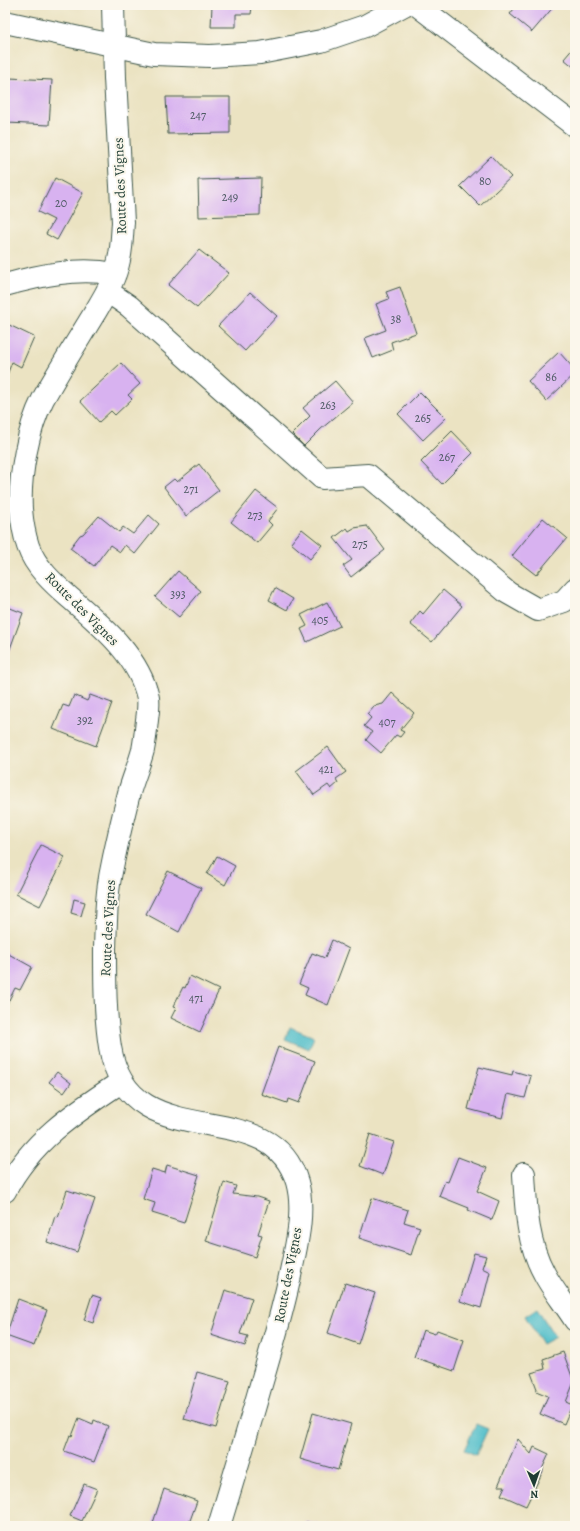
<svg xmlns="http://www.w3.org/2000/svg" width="580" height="1531" font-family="Alegreya,serif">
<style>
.water{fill:#51bec9;stroke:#387e7e}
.building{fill:#d8b2f0}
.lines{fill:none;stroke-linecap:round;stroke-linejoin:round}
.minor-casing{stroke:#3e5649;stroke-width:24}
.minor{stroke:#fff;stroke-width:22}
.labels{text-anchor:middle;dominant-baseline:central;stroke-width:4;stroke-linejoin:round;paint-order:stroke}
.number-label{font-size:12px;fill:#4d5a63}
.street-label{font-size:14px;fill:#1f3d34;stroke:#fbf7ec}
</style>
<rect width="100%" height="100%" fill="#fbf7ec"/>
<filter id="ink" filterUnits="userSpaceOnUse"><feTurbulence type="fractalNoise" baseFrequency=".025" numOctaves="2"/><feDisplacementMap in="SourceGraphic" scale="8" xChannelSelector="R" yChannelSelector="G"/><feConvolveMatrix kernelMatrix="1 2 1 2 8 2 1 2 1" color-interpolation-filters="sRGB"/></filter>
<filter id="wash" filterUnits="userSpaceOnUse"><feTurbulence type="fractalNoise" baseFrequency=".012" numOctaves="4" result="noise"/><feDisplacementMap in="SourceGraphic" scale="16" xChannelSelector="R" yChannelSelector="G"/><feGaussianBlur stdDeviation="0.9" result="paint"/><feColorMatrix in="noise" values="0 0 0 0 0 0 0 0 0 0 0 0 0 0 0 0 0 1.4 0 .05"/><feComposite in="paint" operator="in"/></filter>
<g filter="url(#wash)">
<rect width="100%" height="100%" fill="#ebe3c2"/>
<path class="water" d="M290,1027L314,1037L309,1049L285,1039Z
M537,1308L555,1337L542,1344L525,1316Z
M476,1424L488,1429L476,1455L464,1450Z"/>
<g id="blocks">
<path class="building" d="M212,5H263V7H252L251,14H236V27H211Z
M517,5H555L532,32L510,14Z
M575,46V68L564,59Z
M9,78L52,80L49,125L7,123Z
M166,97H230V133L168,134Z
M491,156L511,177L480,206L460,186Z
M55,178L83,193L57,240L46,234L54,220L38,212Z
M261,178L260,215L199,217L198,180Z
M199,250L229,273L197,308L168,285Z
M400,287L416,333L391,342L393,350L373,358L365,338L386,330L376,304L389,299L386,292Z
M250,292L277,316L245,351L218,326Z
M5,323L34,337L21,367L12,362L5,380Z
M559,352L575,370V374L546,401L528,381Z
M121,363L140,384L128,395L132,399L115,415L111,411L99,422L80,401Z
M335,381L353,402L321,429L304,446L292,434L310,416L303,408Z
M420,392L446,418L423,440L398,414Z
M452,431L473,453L442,484L421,462Z
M199,464L219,490L186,516L164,487L174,479L177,482Z
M256,491L278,508L268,521L272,525L257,543L231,522Z
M149,515L159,524L135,554L125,545L120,552L110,545L94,566L70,548L80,535L83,534L99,516L119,532L123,527L133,534Z
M543,518L567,538L536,575L512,556Z
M367,526L385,550L351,577L343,566L352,560L334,538L347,528L349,531L354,528Z
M302,529L322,545L310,559L291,543Z
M178,571L201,591L179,617L155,597Z
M275,588L293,599L287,610L269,600Z
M443,590L462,606L432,642L410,624L420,611L423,614Z
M327,602L340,626L307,642L301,629L307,626L301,615Z
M5,606L23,613L7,657L5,656Z
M392,693L414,713L400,730L404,732L400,737L396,735L381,753L366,740L372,732L364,726L371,718L367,714L374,706L383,704Z
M74,695L87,701L90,695L112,703L96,746L53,729L63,705L69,707Z
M328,747L346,772L336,779L338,783L331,789L328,785L314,795L296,771Z
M41,845L65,857L40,906L16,894Z
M217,856L235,866L225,885L207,874Z
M168,871L201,888L179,932L146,914Z
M74,899L85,902L81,916L71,913Z
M332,940L349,949L328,1005L305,995L308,988L299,984L312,953L325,958Z
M5,952L32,967L20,990L15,988L5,1008Z
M190,976L219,990L200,1032L171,1018L176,1008L173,1007L183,987L185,988Z
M278,1047L315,1061L299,1103L288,1099L287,1103L261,1094Z
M479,1067L512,1075L513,1071L531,1076L525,1098L508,1094L502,1118L468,1109Z
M57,1072L71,1083L64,1093L49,1082Z
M370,1134L394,1142L383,1175L360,1166Z
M458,1157L487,1168L477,1191L499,1201L492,1220L468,1210L469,1208L439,1196L445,1181L448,1182Z
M167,1165L199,1175L184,1223L152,1213L155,1203L143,1199L152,1169L165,1173Z
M224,1182L236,1186L233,1194L257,1197L269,1201L258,1234L262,1235L255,1257L206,1241Z
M67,1190L95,1199L77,1252L47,1242L55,1216L58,1217Z
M372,1198L408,1210L404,1222L420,1227L411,1255L359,1238Z
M474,1253L486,1256L482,1268L490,1272L481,1308L460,1301Z
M345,1283L375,1293L358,1344L328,1333Z
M225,1290L252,1298L240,1334L248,1336L245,1346L211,1335Z
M92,1295L101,1298L93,1323L84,1320Z
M18,1299L47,1310L34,1346L6,1336Z
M423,1330L435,1334L437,1330L464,1340L454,1371L414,1357Z
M563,1352L574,1382L566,1402L572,1405L564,1424L540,1414L548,1396L536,1391L537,1389L531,1373L545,1369L543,1359Z
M197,1372L230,1381L216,1428L184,1419Z
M313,1413L351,1424L338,1470L300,1459Z
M79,1418L93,1424L94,1420L108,1426L94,1462L64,1451L70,1435L72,1436Z
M518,1439L531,1454L534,1447L549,1454L543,1467V1471L526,1506L501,1495L505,1486H498Z
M84,1484L97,1489L82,1521L70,1516Z
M164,1489L197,1501L188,1526H152Z
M306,1522L319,1524L318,1526H305Z"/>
</g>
</g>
<g filter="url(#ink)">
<use href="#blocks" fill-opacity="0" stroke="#3e5649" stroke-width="1"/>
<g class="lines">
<defs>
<path id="minor" d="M113,5L115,78L123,222C122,235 122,247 119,260C115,280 104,297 94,314C77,342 59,370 43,399C28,428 19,476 21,509C22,521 24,534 28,546C35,567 54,584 70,598C101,625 139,656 148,698C149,705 148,713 147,720C146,730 145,740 143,750C139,765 133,779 129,793C123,817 117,842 112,867C106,894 106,922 105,949C105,982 105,1015 110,1047C129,1162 270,1089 297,1182C305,1210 297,1243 291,1271C283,1311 271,1350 260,1388C247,1434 233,1480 219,1526
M417,5L575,126
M5,22L154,54L210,56L260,53L321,41L365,26L404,5
M5,285C41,275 78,267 115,274
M107,291L129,306L322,478L368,475L508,593L538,610L564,601L575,589
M524,1174C526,1208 527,1242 544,1273C552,1289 565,1304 575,1320
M5,1191C32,1140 74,1113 121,1082"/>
</defs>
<use href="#minor" class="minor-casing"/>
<use href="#minor" class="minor"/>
</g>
</g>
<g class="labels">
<g class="number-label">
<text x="198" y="115">247</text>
<text x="485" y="181">80</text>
<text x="230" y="197">249</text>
<text x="61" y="203">20</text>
<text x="396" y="319">38</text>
<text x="551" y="377">86</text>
<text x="328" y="405">263</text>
<text x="423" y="418">265</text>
<text x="447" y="457">267</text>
<text x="191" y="489">271</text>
<text x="255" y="515">273</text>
<text x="360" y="544">275</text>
<text x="178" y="594">393</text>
<text x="320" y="620">405</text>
<text x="85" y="720">392</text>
<text x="387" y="722">407</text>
<text x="326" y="769">421</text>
<text x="196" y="998">471</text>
</g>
<g class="street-label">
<text transform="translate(120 186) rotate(-92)">Route des Vignes</text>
<text transform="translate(82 609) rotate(45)">Route des Vignes</text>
<text transform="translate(108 928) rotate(-87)">Route des Vignes</text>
<text transform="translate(288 1275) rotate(-79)">Route des Vignes</text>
</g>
</g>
<rect width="580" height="1531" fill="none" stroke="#fbf7ec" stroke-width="20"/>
<g transform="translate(534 1485) rotate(178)" stroke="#fbf7ec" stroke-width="3" paint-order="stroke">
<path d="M0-3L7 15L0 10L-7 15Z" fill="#1f3d34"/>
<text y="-6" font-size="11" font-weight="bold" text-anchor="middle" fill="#1f3d34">N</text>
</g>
</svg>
